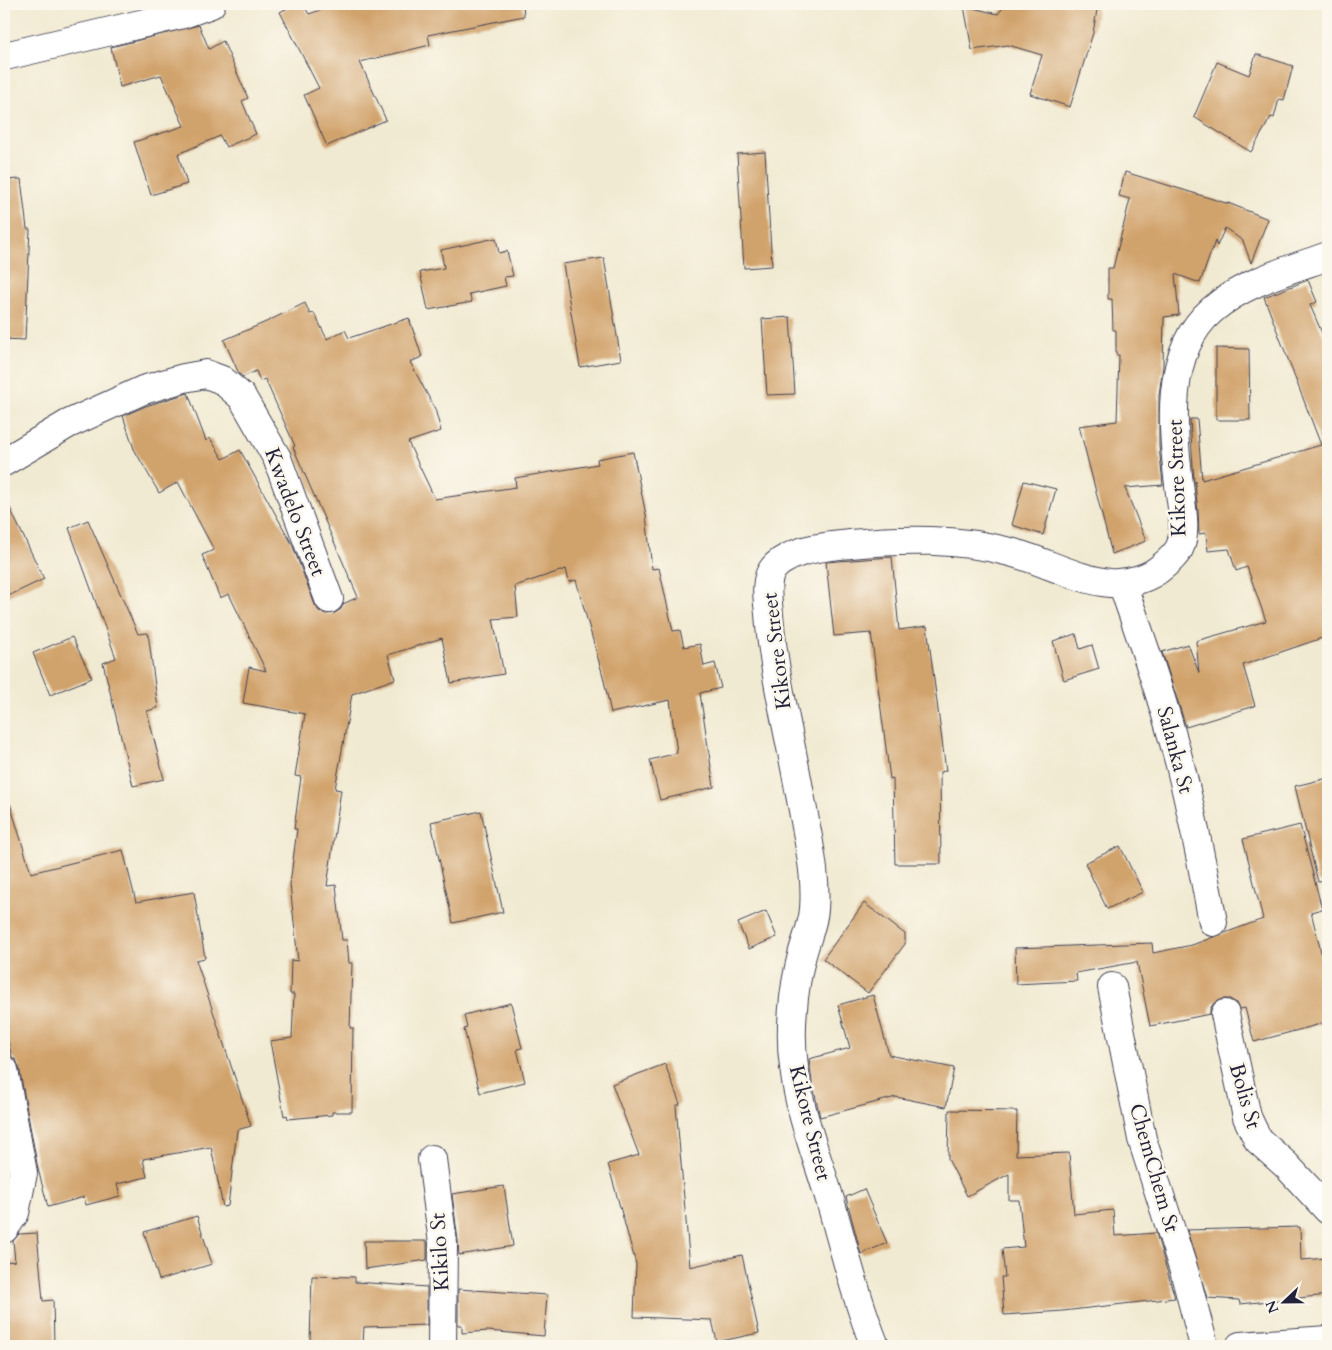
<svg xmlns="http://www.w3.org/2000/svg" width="1332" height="1350" font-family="Cardo,serif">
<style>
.building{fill:#d1a36c}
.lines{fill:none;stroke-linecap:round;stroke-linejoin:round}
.minor-casing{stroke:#414052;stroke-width:30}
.minor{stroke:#fff;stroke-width:28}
.labels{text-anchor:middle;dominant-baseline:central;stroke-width:5;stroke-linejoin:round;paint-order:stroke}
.street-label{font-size:21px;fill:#22223b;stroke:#fbf7ec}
</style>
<rect width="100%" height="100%" fill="#fbf7ec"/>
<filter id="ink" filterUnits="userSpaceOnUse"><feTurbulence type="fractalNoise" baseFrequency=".02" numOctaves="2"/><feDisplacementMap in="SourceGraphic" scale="10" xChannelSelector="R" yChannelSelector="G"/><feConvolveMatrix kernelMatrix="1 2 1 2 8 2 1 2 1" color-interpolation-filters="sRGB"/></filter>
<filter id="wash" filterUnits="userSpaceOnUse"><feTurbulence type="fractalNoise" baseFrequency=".0096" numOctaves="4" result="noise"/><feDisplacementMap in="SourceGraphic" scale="20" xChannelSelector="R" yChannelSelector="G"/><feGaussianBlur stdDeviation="1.12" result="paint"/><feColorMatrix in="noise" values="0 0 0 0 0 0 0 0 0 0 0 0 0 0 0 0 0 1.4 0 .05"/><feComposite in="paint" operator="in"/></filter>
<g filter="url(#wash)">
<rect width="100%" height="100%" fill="#f1ead2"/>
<g id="blocks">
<path class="building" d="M295,4H303L309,14L337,4H523L524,16L428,35L430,45L360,62L386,120L327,146L304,95L319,88L280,12Z
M1006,4H1098L1093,33L1070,107L1030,94L1042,55L1008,45L972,50L964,6L998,14Z
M199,25L209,49L223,41L248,98L242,101L256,134L226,147L220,136L178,154L187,184L151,195L134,142L184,126L161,75L120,87L111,47Z
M1256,54L1293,66L1284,100L1279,99L1274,118L1271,117L1251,152L1194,117L1217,62L1249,75Z
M765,152L772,266L744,268L737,154Z
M1125,172L1229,204L1228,203L1268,219L1251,263L1243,241L1225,228L1217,246L1215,241L1200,283L1175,274L1179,315L1164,317L1163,366L1159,395V446L1163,485L1125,488L1146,541L1112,554L1079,426L1117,421L1119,355H1116V330H1113L1112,299H1108V268H1113L1130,199L1119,196Z
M21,179L27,229H30L25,340L4,339V180Z
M496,238L499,253L507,251L513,276L504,277L506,286L469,294L472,302L428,310L420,272L444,268L441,250Z
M604,258L621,360L580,367L563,264Z
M1308,280L1317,302L1310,305L1328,347V636L1243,665L1255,706L1186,727L1162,652L1188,644L1199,673L1196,641L1266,621L1247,567L1236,571L1229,549L1208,551L1206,533L1199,534L1198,512L1195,483L1197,482H1194L1190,419H1197L1202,480L1321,445L1264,297Z
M305,303L310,314L314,313L327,339L345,330L349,338L409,318L422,357L410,362L435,409L441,431L408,442L435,499L516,487L515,478L598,464L597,459L633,452L646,515L652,569L659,568L673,631L680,630L684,647L700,644L704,666L715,663L721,688L700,693L714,787L660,800L650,760L677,753L670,700L611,713L603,676L576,580L569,582L566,569L515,586L518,617L493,619L504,674L451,683L442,638L388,655L395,679L352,694L335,789L341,790L327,886L336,885L342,940H347L349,963H352L350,1028H353L352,1112H332V1115L288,1119L287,1115L284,1116L270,1041L292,1038L294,994H290L291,960L298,961L290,884L297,829H294L301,777L295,776L305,714L243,703L249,667L266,671L229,594L220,598L202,555L214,550L178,482L159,493L134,449L123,416L146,406L188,393L206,441L210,438L223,459L240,450L292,544L315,605L319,611L326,614L335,613L341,609L343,604L358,597L293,447L295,446L265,379L260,381L256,371L243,377L239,374L224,340L266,322Z
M790,317L795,394L767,395L762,319Z
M1216,348L1249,349L1250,420H1216Z
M1024,481L1056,489L1043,535L1012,525Z
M4,496L44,579L4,598Z
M88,520L138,634L148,633L158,708L147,711L164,779L133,786L103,663L116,658L69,528Z
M892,557L899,630L927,626L946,771L940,772L941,864H895L893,778L890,779L871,633L834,636L826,562Z
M1076,634L1080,649L1092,645L1099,669L1064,680L1053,641Z
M72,637L92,678L50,695L33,653Z
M1328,778V881L1318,882L1295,786Z
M10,804L31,873L123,850L136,902L194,892L205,958L196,960L251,1126L237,1130L228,1206L223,1207L211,1147L143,1159L147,1177L117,1184L120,1196L86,1205L84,1197L48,1207L38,1169L19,1067L16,1060L12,1057L4,1025V805Z
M481,811L503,912L453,923L431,822Z
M1300,825L1322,909L1311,912L1328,980V1022L1254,1042L1245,1008L1239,1009L1236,1003L1230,999H1222L1214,1003L1210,1009V1014L1150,1026L1137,962L1076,973L1077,981L1016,984L1015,948L1152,943L1153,953L1192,945L1263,919L1243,839Z
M1120,846L1143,892L1107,909L1085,863Z
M864,903L905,934V944L868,993L823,959Z
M766,911L777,937L749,949L738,923Z
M873,995L889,1055L954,1068L946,1107L896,1097L820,1117L812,1081L809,1059L850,1048L838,1005Z
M511,1003L522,1048L517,1049L525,1082L480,1093L464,1029L467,1028L464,1015Z
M665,1064L680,1104L676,1106L690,1267L742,1255L759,1333L717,1342L712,1320L634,1317L636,1264L608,1164L639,1155L612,1084Z
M949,1110L1017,1111L1016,1155L1069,1153L1074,1214L1113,1210L1115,1236L1156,1233L1175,1298L1063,1311L1004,1315L1001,1277H1005L1002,1249L1024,1247L1019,1200H1009V1174L967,1196L948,1159Z
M504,1186L513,1246L459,1255L458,1241L452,1194Z
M864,1189L887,1243L861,1254L846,1197Z
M197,1216L212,1264L159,1280L144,1232Z
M1300,1227L1301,1260L1328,1258V1295L1240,1304L1239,1300L1207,1298L1187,1230Z
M37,1233L43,1301L53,1300L54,1346H4V1262L15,1261L13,1241L19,1234Z
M364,1241H427V1260L365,1269Z
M312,1276L355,1277V1282L427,1287V1325L364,1327L363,1344L310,1342Z
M458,1289L547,1295L544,1336L488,1331L462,1333V1325H458Z"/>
</g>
</g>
<g filter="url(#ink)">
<use href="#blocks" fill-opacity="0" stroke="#414052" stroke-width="1"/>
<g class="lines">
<defs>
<path id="minor" d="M5,56L183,14L211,4
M4,462L68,424L143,390L184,378L206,374L222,380L242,397L277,458L329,599
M1122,583C1143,643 1164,703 1180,765C1193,817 1203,869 1213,922
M1112,987L1142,1139L1185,1274L1204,1346
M1225,1014L1247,1117L1258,1140L1286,1165L1328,1210
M4,1070L23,1173L15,1213L4,1229
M432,1159L443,1243L442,1346
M875,1346C856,1298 844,1249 830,1200C817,1156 799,1113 794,1067C789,1033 793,989 802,955C806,939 813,925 814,909C816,884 812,860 808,837C804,815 800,794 796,773C786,720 773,668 769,614C768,602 765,586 770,574C773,567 781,561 787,558C805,548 830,546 850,544C903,539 958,538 1010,552C1042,560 1078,580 1110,583C1128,584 1149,579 1163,566C1168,562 1176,554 1179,549C1187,533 1182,509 1180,493C1173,434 1162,353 1212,310C1244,282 1289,270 1328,256
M1240,1346L1328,1340"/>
</defs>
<use href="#minor" class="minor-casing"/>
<use href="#minor" class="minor"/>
</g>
</g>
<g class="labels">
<g class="street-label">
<text transform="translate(1177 478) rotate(-92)">Kikore Street</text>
<text transform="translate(295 512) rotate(69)">Kwadelo Street</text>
<text transform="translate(777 651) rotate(-97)">Kikore Street</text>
<text transform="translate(1175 750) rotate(75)">Salanka St</text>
<text transform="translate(1245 1096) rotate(74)">Bolis St</text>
<text transform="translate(810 1123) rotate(76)">Kikore Street</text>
<text transform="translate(1154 1168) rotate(74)">ChemChem St</text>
<text transform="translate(440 1252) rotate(-93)">Kikilo St</text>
</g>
</g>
<rect width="1332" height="1350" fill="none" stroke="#fbf7ec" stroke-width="20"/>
<g transform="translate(1284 1302) rotate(248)" stroke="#fbf7ec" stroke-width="4" paint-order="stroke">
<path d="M0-4L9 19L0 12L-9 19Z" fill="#22223b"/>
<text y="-8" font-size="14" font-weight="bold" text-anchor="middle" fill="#22223b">N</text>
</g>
</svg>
